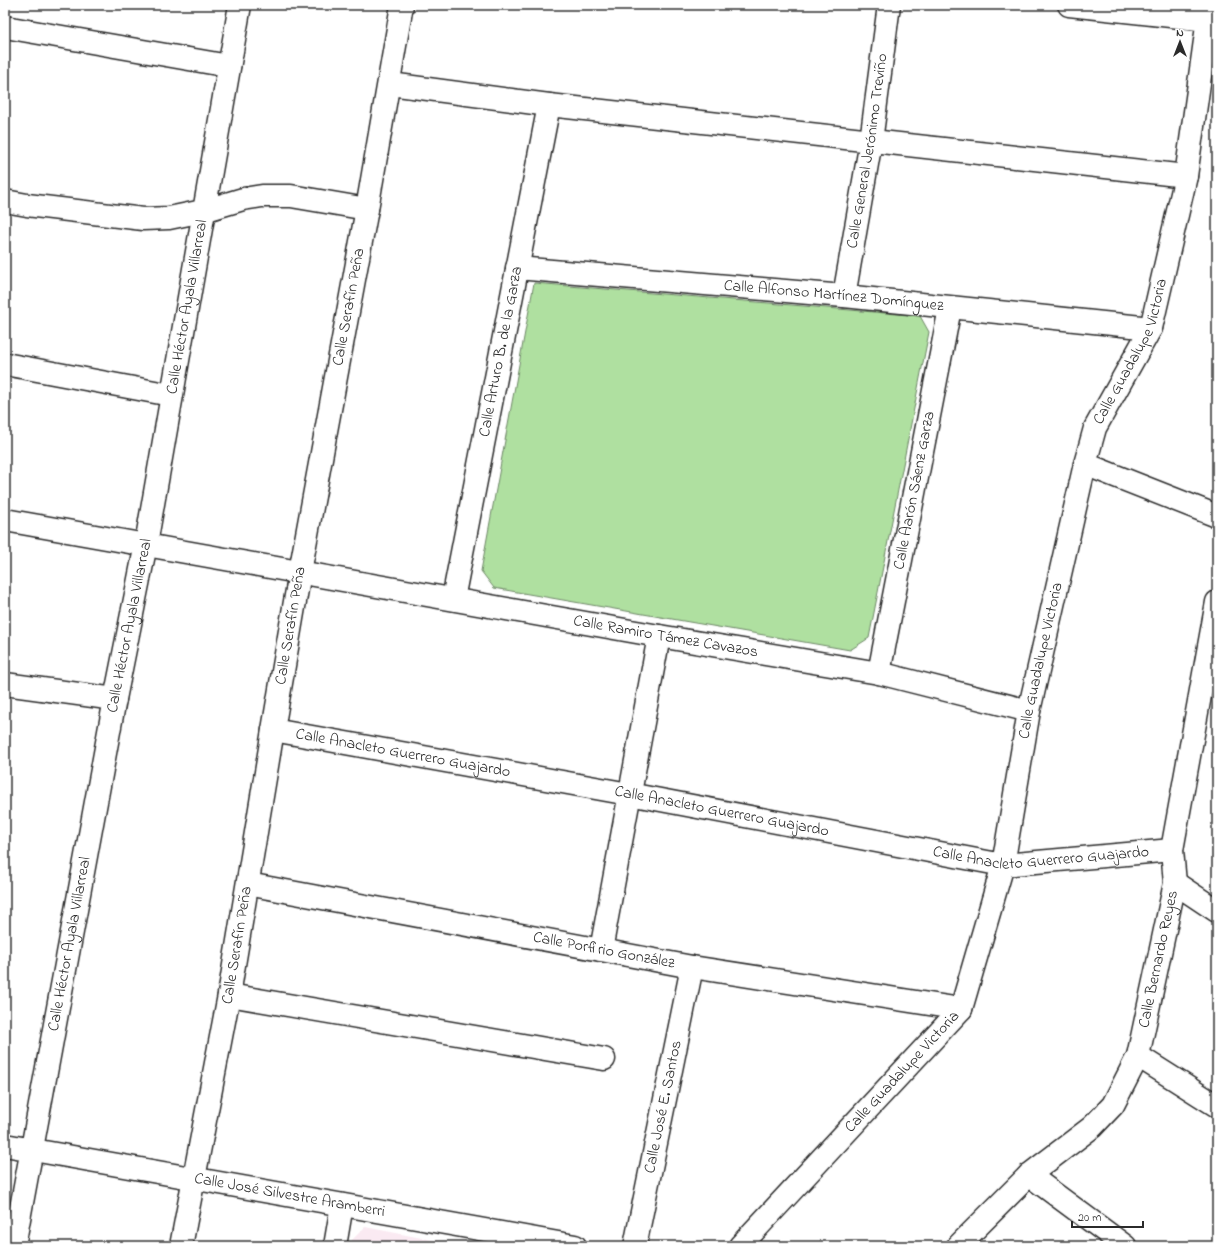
<svg xmlns="http://www.w3.org/2000/svg" width="1222" height="1251" font-family="'Indie Flower',sans-serif">
<style>
.built{fill:#faeaf2}
.green{fill:#afe0a0;stroke:#6d8666}
.lines{fill:none;stroke-linecap:round;stroke-linejoin:round}
.minor-casing{stroke:#2b2b2b;stroke-width:25}
.minor{stroke:#fff;stroke-width:22}
.labels{text-anchor:middle;dominant-baseline:central;stroke-width:3.5;stroke-linejoin:round;paint-order:stroke}
.street-label{font-size:16px;fill:#2b2b2b;stroke:#fff}
</style>
<rect width="100%" height="100%" fill="#fff"/>
<filter id="ink" filterUnits="userSpaceOnUse"><feTurbulence type="fractalNoise" baseFrequency=".025" numOctaves="2"/><feDisplacementMap in="SourceGraphic" scale="8" xChannelSelector="R" yChannelSelector="G"/><feConvolveMatrix kernelMatrix="1 2 1 2 8 2 1 2 1" color-interpolation-filters="sRGB"/></filter>
<g filter="url(#ink)">
<path class="built" d="M365,1227L463,1246H351L352,1240Z"/>
<path class="green" d="M534,283L920,316L929,332L869,638L850,650L494,588L481,571Z"/>
<g class="lines">
<defs>
<g id="minor">
<path d="M1069,5L1208,20"/>
<path d="M5,27L229,66"/>
<path d="M390,84L549,105L1186,176"/>
<path d="M5,201L27,205L143,219L169,218L203,211L243,199L262,196H291L367,209"/>
<path id="s1" d="M517,268L844,296L1151,328"/>
<path id="s2" d="M844,296L871,141L889,5"/>
<path d="M5,364L171,395"/>
<path d="M1085,464L1217,516"/>
<path id="s3" d="M5,520L659,636L879,673L1029,711"/>
<path id="s4" d="M453,599L549,105"/>
<path id="s5" d="M879,673L950,308"/>
<path d="M5,684L115,699"/>
<path id="s6" d="M273,730L629,794L1003,865L1172,850"/>
<path d="M1175,883L1217,911"/>
<path id="s7" d="M248,884L692,967L961,1009"/>
<path d="M601,950L659,636"/>
<path d="M229,995L604,1059"/>
<path d="M1138,1056L1217,1106"/>
<path id="s8" d="M5,1145L575,1246"/>
<path d="M1029,1175L1125,1246"/>
<path id="s9" d="M14,1246L115,699L146,544L240,5"/>
<path id="s10" d="M181,1246L229,995L273,730L300,572L367,209L402,5"/>
<path d="M335,1246L342,1205"/>
<path id="s11" d="M635,1246L692,967"/>
<path id="s12" d="M740,1246L961,1009L1003,865L1029,711L1085,464L1095,428L1151,328L1186,176L1210,5"/>
<path id="s13" d="M958,1246L1029,1175L1092,1127L1113,1105L1138,1056L1175,883L1172,850L1217,602"/>
</g>
</defs>
<use href="#minor" class="minor-casing"/>
<use href="#minor" class="minor"/>
</g>
</g>
<g class="labels">
<g class="street-label">
<text stroke="none"><textPath href="#s2" startOffset="147">Calle General Jerónimo Treviño</textPath></text>
<text stroke="none"><textPath href="#s1" startOffset="318">Calle Alfonso Martínez Domínguez</textPath></text>
<text stroke="none"><textPath href="#s9" startOffset="955">Calle Héctor Ayala Villarreal</textPath></text>
<text stroke="none"><textPath href="#s10" startOffset="954">Calle Serafín Peña</textPath></text>
<text stroke="none"><textPath href="#s12" startOffset="1006">Calle Guadalupe Victoria</textPath></text>
<text stroke="none"><textPath href="#s4" startOffset="252">Calle Arturo B. de la Garza</textPath></text>
<text stroke="none"><textPath href="#s5" startOffset="186">Calle Aarón Sáenz Garza</textPath></text>
<text stroke="none"><textPath href="#s10" startOffset="630">Calle Serafín Peña</textPath></text>
<text stroke="none"><textPath href="#s9" startOffset="631">Calle Héctor Ayala Villarreal</textPath></text>
<text stroke="none"><textPath href="#s3" startOffset="671">Calle Ramiro Támez Cavazos</textPath></text>
<text stroke="none"><textPath href="#s12" startOffset="682">Calle Guadalupe Victoria</textPath></text>
<text stroke="none"><textPath href="#s6" startOffset="132">Calle Anacleto Guerrero Guajardo</textPath></text>
<text stroke="none"><textPath href="#s6" startOffset="456">Calle Anacleto Guerrero Guajardo</textPath></text>
<text stroke="none"><textPath href="#s6" startOffset="780">Calle Anacleto Guerrero Guajardo</textPath></text>
<text stroke="none"><textPath href="#s9" startOffset="307">Calle Héctor Ayala Villarreal</textPath></text>
<text stroke="none"><textPath href="#s10" startOffset="306">Calle Serafín Peña</textPath></text>
<text stroke="none"><textPath href="#s7" startOffset="362">Calle Porfirio González</textPath></text>
<text stroke="none"><textPath href="#s13" startOffset="364">Calle Bernardo Reyes</textPath></text>
<text stroke="none"><textPath href="#s12" startOffset="238">Calle Guadalupe Victoria</textPath></text>
<text stroke="none"><textPath href="#s11" startOffset="142">Calle José E. Santos</textPath></text>
<text stroke="none"><textPath href="#s8" startOffset="289">Calle José Silvestre Aramberri</textPath></text>
</g>
</g>
<rect width="1222" height="1251" fill="none" stroke="#fff" stroke-width="20"/>
<rect x="10" y="10" width="1202" height="1231" fill="none" stroke="#2b2b2b" stroke-width="1.5" filter="url(#ink)"/>
<g transform="translate(1180 42)" stroke="#ffffff" stroke-width="3" paint-order="stroke">
<path d="M0-3L7 15L0 10L-7 15Z" fill="#2b2b2b"/>
<text y="-6" font-size="11" font-weight="bold" text-anchor="middle" fill="#2b2b2b">N</text>
</g>
<path d="M1072 1221v6h71v-6" fill="none" stroke="#2b2b2b" stroke-width="2"/>
<text x="1078" y="1221" font-size="12" fill="#2b2b2b" stroke="#ffffff" stroke-width="3" paint-order="stroke">20 m</text>
</svg>
